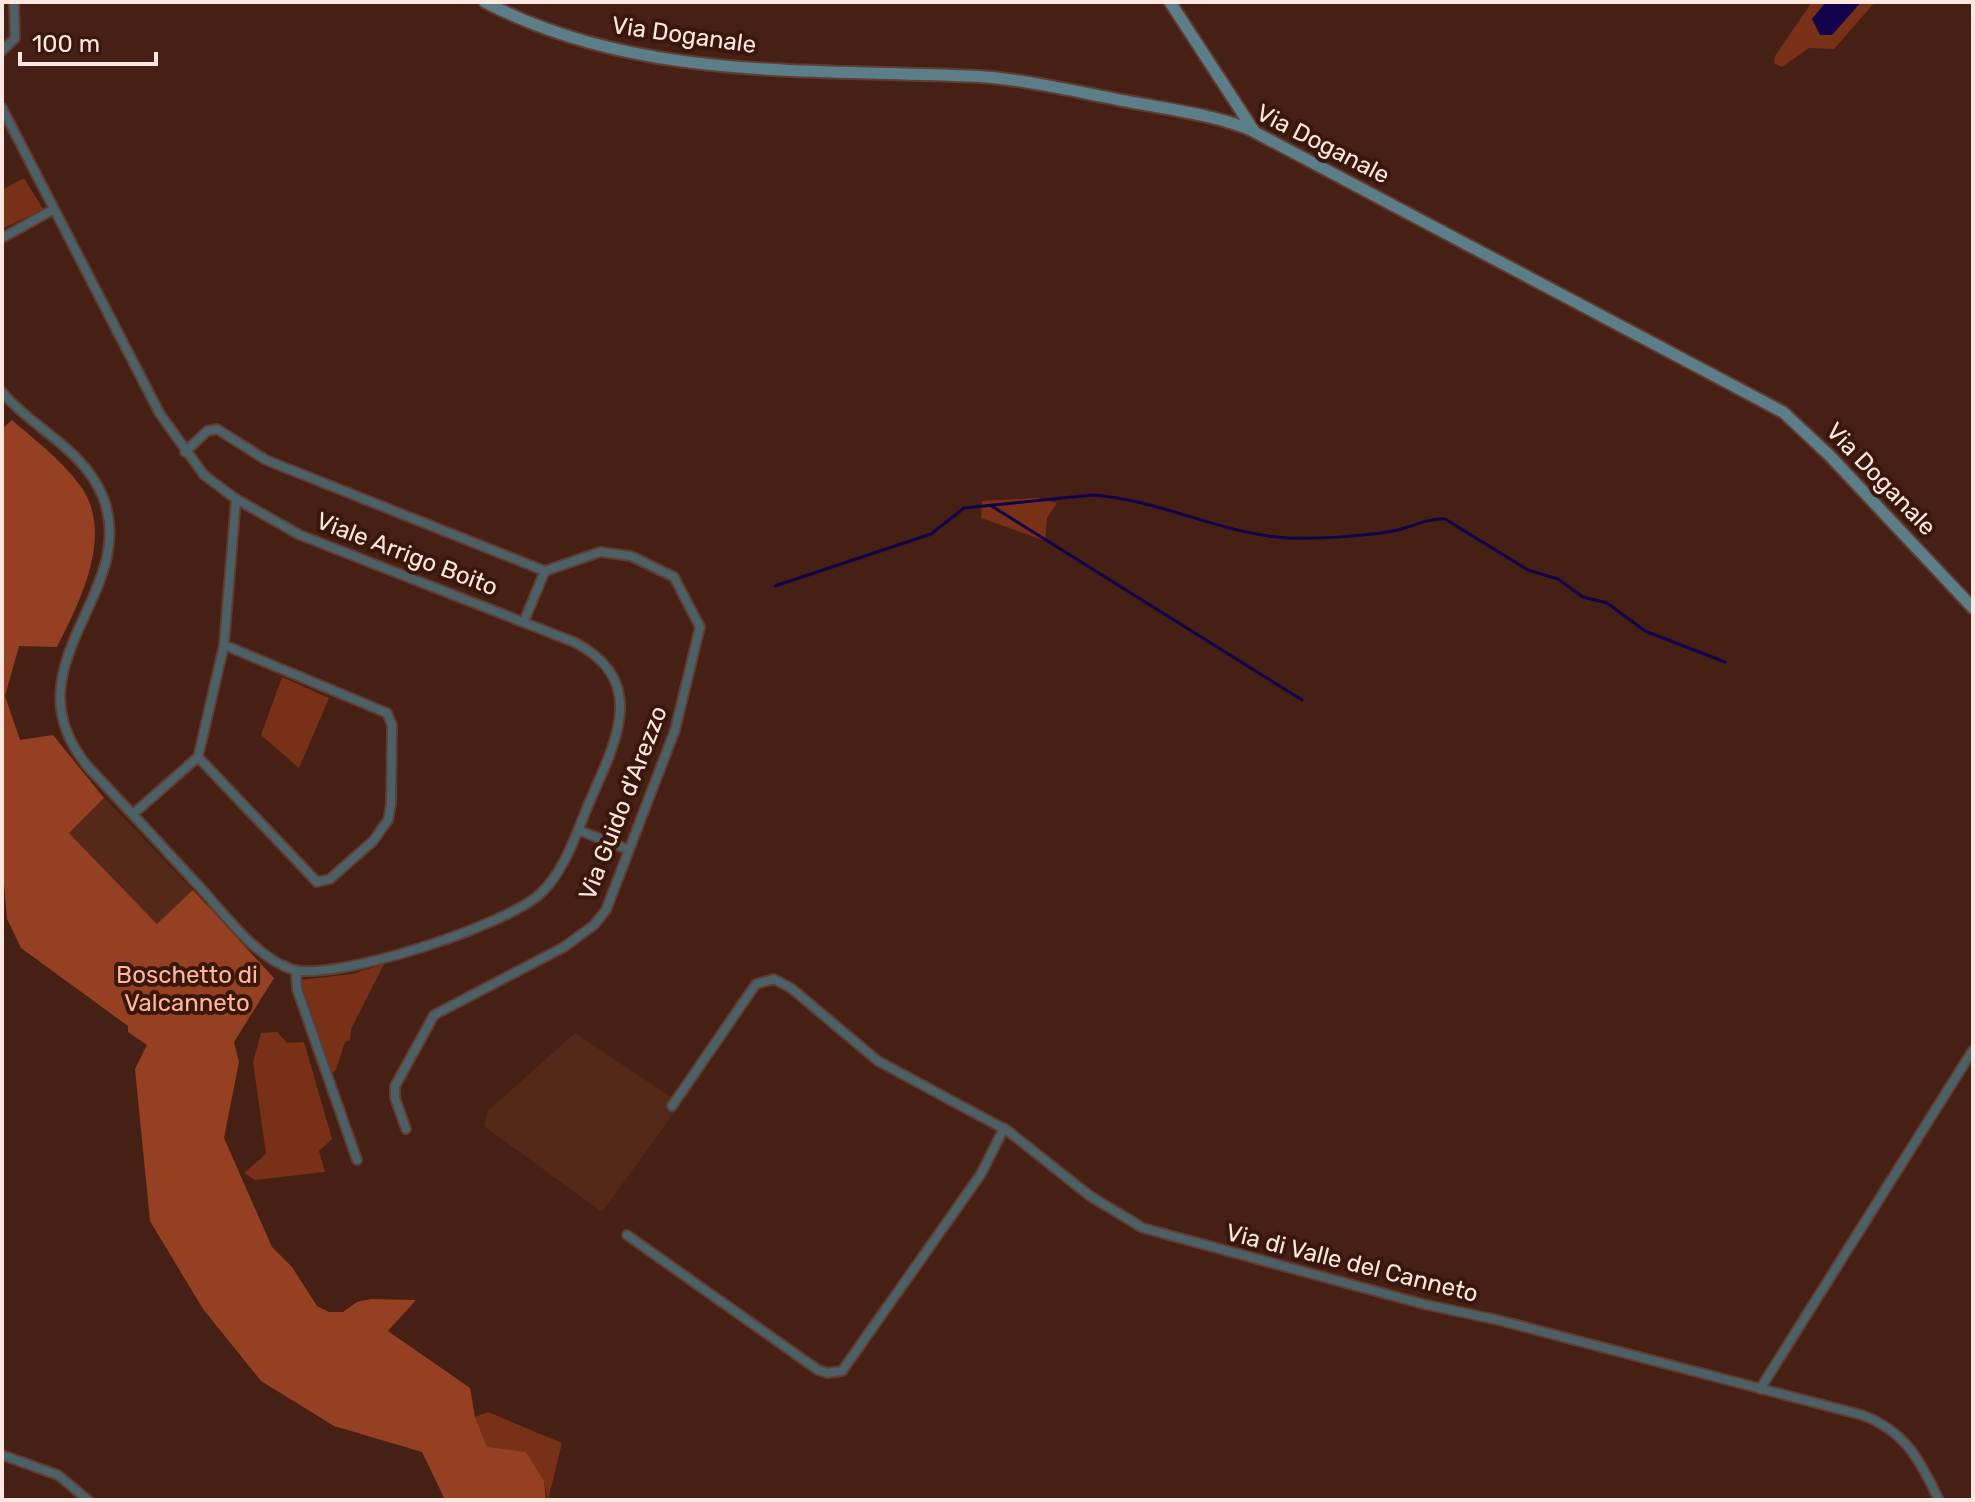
<svg xmlns="http://www.w3.org/2000/svg" width="1975" height="1502" font-family="Rubik,sans-serif">
<style>
.built{fill:#54291a}
.green{fill:#783016}
.forest{fill:#954022}
.water{fill:#12014b}
.lines{fill:none;stroke-linecap:round;stroke-linejoin:round}
.stream{stroke:#12014b;stroke-width:3}
.street-casing{stroke:#603c31;stroke-width:12}
.secondary-casing{stroke:#603c31;stroke-width:15}
.street{stroke:#4c6167;stroke-width:8}
.secondary{stroke:#5c7e88;stroke-width:11}
.labels{text-anchor:middle;dominant-baseline:central;stroke-width:8;stroke-linejoin:round;paint-order:stroke}
.street-label{font-size:24px;fill:#fde8e1;stroke:#3a170a}
.park-label{font-size:24px;fill:#feb69e;stroke:#3a170a}
</style>
<rect width="100%" height="100%" fill="#462014"/>
<path class="built" d="M104,798L193,890L158,925L69,833Z
M575,1033L674,1099L671,1105L676,1110L602,1212L484,1126L488,1111Z"/>
<path class="green" d="M1812,2H1826L1812,19L1832,35L1861,2H1875L1834,49L1809,48L1782,67L1774,63L1775,56Z
M24,178L43,209L2,229V190Z
M1037,498L1057,503L1047,518L1045,541L981,518L982,501Z
M282,677L329,698L299,768L261,735Z
M384,964L351,1029L350,1040L345,1042L336,1070L331,1073L300,980L352,974Z
M277,1032L287,1043L304,1042L332,1139L319,1151L325,1172L255,1180L244,1173L266,1154L253,1062L261,1033Z
M488,1412L562,1443L548,1500L544,1481L487,1448L475,1417Z"/>
<path class="forest" d="M12,420C35,440 60,459 79,484C116,532 80,601 57,647L19,646L5,696L20,740L53,735L104,798L69,833L157,924L193,890L274,978L234,1042L239,1062L224,1138L272,1247L292,1267L317,1306L329,1312H343L357,1302L371,1299L416,1300L388,1331L470,1388L475,1417L487,1447L526,1452L544,1481L546,1500H445L422,1452L334,1426L261,1381L203,1309L150,1221L135,1069L147,1045L128,1032V1026L21,948L7,919L2,859V429Z"/>
<path class="water" d="M1826,2H1861L1832,35H1820L1812,19Z"/>
<g class="lines">
<path class="stream" d="M990,505L1302,700
M775,586L931,534L964,508L1092,495C1158,499 1221,534 1288,538C1316,539 1371,536 1398,530C1414,526 1428,518 1445,519L1528,570L1558,579L1583,597L1607,603L1645,631L1725,662"/>
<defs>
<path id="street" d="M2,51L15,38L14,2
M2,108L160,414L204,475L236,499L300,535L574,642C653,682 612,748 587,808C575,837 564,871 541,893C510,924 333,983 291,969C254,956 223,912 197,884C162,846 126,807 90,769C2,667 141,594 103,497C83,448 34,430 2,392
M2,238L54,209
M185,452L207,431L217,429L266,460L545,571L600,552L631,556L674,577L700,627L675,730L606,910L594,925L564,947L434,1015L395,1086V1098L406,1129
M524,621L545,571
M198,757L317,882L330,879L373,841L388,820L391,804L392,725L387,713L224,645
M133,814L198,757L224,645L236,499
M578,830L629,850
M296,970L297,989L357,1160
M672,1106L756,984L774,979L791,988L878,1061L1008,1131L1090,1196L1143,1228L1423,1304L1498,1320L1862,1415C1905,1431 1920,1460 1939,1500
M627,1235L818,1370L827,1373L842,1371L981,1174L1004,1128
M1760,1389L1973,1050
M2,1455L58,1475L88,1500"/>
<path id="secondary" d="M485,2C635,80 804,69 968,76C1024,78 1081,93 1136,103C1174,110 1213,115 1249,129L1783,412L1830,456L1973,608
M1170,2L1254,131"/>
</defs>
<use href="#street" class="street-casing"/>
<use href="#secondary" class="secondary-casing"/>
<use href="#street" class="street"/>
<use href="#secondary" class="secondary"/>
</g>
<g class="labels">
<g class="street-label">
<text transform="translate(684 35) rotate(8)">Via Doganale</text>
<text transform="translate(1323 144) rotate(27)">Via Doganale</text>
<text transform="translate(1881 479) rotate(46)">Via Doganale</text>
<text transform="translate(407 554) rotate(21)">Viale Arrigo Boito</text>
<text transform="translate(623 803) rotate(-69)">Via Guido d'Arezzo</text>
<text transform="translate(1352 1263) rotate(14)">Via di Valle del Canneto</text>
</g>
<g class="park-label">
<text x="187" y="975">Boschetto di<tspan x="187" dy="28">Valcanneto</tspan></text>
</g>
</g>
<rect width="1975" height="1502" fill="none" stroke="#fde8e1" stroke-width="8"/>
<path d="M20 52v12h136v-12" fill="none" stroke="#fde8e1" stroke-width="4"/>
<text x="32" y="52" font-size="24" fill="#fde8e1" stroke="#3a170a" stroke-width="6" paint-order="stroke">100 m</text>
</svg>
